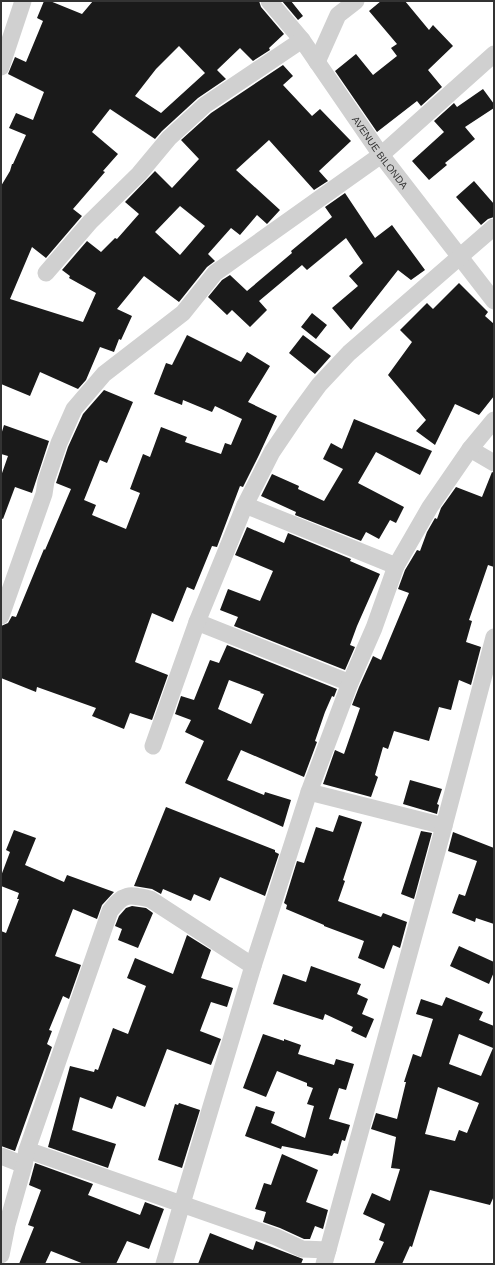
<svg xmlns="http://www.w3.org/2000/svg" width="495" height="1265" font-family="Helvetica,sans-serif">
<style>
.building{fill:#1a1a1a;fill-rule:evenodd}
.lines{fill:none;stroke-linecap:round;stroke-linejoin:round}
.street{stroke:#d0d0d0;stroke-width:17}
.labels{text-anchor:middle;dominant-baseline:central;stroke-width:4;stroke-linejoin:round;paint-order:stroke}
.street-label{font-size:10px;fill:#333;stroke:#fff}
</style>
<rect width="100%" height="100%" fill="#fff"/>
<path class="building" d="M44,1H50L82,14L93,1H259L261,7L284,34L269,48L270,50L253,61L240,48L217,70L226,79L198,98L162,131L155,139L110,109L92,132L118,154L103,171L105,172L73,209L82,216L46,258L32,247L10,299L83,322L96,293L69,278L70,276L62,270L87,241L101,252L115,238L117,239L139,214L125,202L155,171L172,188L199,159L181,140L211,113L283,65L293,76L283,85L312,116L320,109L351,141L319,171L328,181L314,190L269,140L236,170L280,210L268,223L267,224L257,215L240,235L231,228L208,254L215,261L207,267L179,302L144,276L117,309L132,316L121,340L119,339L114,352L100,347L86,380L78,389L40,372L30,396L1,384V186L10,171L12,164H13L26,135L9,128L16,113L33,120L44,92L8,74L15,57L26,62L43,21L37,18ZM179,46L205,73L161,113L135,96L156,69ZM180,206L205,226L180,255L155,232Z
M282,1H291L303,16L298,20Z
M381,1H405L429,30L433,25L453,46L428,70L442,87L421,106L417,101L377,132L335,71L356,54L373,75L397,56L391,48L397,44L369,11Z
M483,89L494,104V108L465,127L475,139L445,163L447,165L429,180L412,161L444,132L434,121L454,103L457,107Z
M474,181L494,204V217L488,219L481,225L456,197Z
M345,193L375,238L392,225L425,270L411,280L398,270L351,330L332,308L358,286L349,276L363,263L346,238L307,270L302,265L259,301L267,310L250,327L232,310L227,315L208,297L222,280L230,275L247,291L292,253L291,251L332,217L325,207Z
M459,283L488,312L485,316L494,324V396L479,415L455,404L435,445L416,431L426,420L388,375L412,342L400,330L427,303L433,309Z
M312,313L327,325L316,339L301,327Z
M187,335L241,362L247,352L270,366L248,402L277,416L259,455L243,487L240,486L217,547L212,546L194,590L187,587L173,622L152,613L135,662L168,675L152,720L130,713L124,729L92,716L96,708L37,687L36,692L1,678V626L8,623L12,616L16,617L44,549L45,550L71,489L56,483L68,447L83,414L104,390L133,402L107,463L100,460L84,500L96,505L92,515L126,529L140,493L130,489L143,454L150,457L161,427L187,437L185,442L221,454L225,443L231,445L242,419L215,406L212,412L183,400L182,405L154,394L166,363L172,365Z
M303,335L331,356L315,374L289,353Z
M354,419L432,451L420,475L376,452L358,483L404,507L396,523L390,520L379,539L366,532L361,541L295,515L296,512L261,496L272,474L299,486L298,489L324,501L343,469L323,459L331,443L342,449Z
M4,425L49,441L32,493L15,487L3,519L1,518V476L8,456L1,454V435Z
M492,472L494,473V567L488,565L469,620L472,621L466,642L481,647L471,685L459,680L451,710L439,707L429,741L394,731L388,749L383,747L375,775L378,777L371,797L323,784L335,750L344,754L360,708L352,705L359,687L373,656L381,660L409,593L398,589L405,570L417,550L420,551L427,532L435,518L437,519L441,508L456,487L482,497Z
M247,527L284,543L288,533L351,559L350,561L380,574L357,626L350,645L355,647L345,670L234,626L238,617L220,610L228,589L260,601L273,571L235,555Z
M227,645L337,689L334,697L332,696L325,712L315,741L317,742L304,777L241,750L227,780L264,795L265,792L291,800L283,827L185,783L204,741L185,732L191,720L175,714L181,696L194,700L210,660L219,663ZM229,680L261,692L260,693L264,694L251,724L218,709Z
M410,780L442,789L437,804L439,805L437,814L403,804Z
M166,807L275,850V852L279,854L265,896L220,877L210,901L194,894L191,901L163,889L161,894L152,889L134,886Z
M339,815L362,822L343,880L345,881L338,901L381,917L383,913L407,922L400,948L393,945L384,969L358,958L364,941L324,926V925L286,909L287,905L284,903L297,861L304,863L316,827L333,832Z
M14,830L36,838L25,865L64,882L67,875L114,892L102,905L97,919L73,909L55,956L81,965L69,999L63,996L49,1030L52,1031L47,1044L52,1047L15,1151L1,1146V931L6,933L19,899H17L19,893L1,886V876L10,852L6,850Z
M421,831L432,833L414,899L401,894Z
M453,832L494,848V924L476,918L475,922L452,913L459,894L465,896L477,861L448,851Z
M132,906L146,908L153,913L138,948L118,940L122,929L115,926L119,916L126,908Z
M187,935L211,950L201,978L233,988L227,1007L211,1002L200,1031L221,1039L211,1065L167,1049L145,1107L117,1096L112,1109L80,1097L72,1130L116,1144L108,1168L48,1147L70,1066L94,1072L95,1069L98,1070L113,1028L128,1034L146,986L127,978L135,958L173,974Z
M459,946L494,962V972L489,984L450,966Z
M311,966L361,984L357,994L368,999L362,1014L374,1019L366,1038L351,1031L353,1027L325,1014L323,1020L273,1004L283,974L306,982Z
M446,997L483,1012L479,1020L494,1026V1196L490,1205L430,1190L412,1247L410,1246L402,1264H374L384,1242L379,1240L385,1224L363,1214L372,1193L390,1201L400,1169L391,1168L396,1137L371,1129L376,1113L397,1119L406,1082H404L413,1054L421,1057L433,1019L416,1014L421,999L442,1006ZM459,1034L493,1048L481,1076L449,1064ZM438,1087L479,1103L467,1133L459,1130L455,1141L425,1134Z
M263,1034L284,1041V1039L301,1045L298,1054L334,1065L336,1059L354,1064L346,1090L339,1088L329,1119L350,1125L345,1141L342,1140L338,1154L334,1153L332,1156L282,1146L281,1149L245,1136L256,1106L275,1112L271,1123L305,1138L314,1106L307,1104L313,1088L307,1086V1083L277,1071L266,1097L243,1088Z
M179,1103L200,1110L182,1168L158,1160L175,1104L178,1105Z
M282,1154L318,1170L306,1202L328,1210L323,1229L315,1226L310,1239H304L280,1228L263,1222L266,1212L255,1209L264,1183L271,1185Z
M35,1163L93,1184L88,1195L140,1215L145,1202L164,1209L149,1249L127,1241L116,1264H84L51,1251L45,1264H19L34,1227L28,1225L41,1190L29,1185Z
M210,1233L253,1250L256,1241L303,1259L301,1264H198Z"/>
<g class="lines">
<g class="street">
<path id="s1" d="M269,1L302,40L381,155L494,301"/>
<path d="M317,62L338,15L356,1"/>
<path d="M1,67L23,1"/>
<path d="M46,273L90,222L139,174L169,138L205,105L302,40"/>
<path d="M470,449L494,463"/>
<path d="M245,505L396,566"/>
<path d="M1,616L44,494L46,481L59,443L74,409L104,374L183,313L215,273L381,155L494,54"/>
<path d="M197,622L350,683"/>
<path d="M153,746L197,622L245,505L272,452L297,415L319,385L349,353L494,227"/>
<path d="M309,792L444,826"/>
<path d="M27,1150L276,1237L302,1249L328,1250"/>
<path d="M1,1156L24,1165"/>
<path d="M1,1255L7,1225L24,1165L27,1150L110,911C124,893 128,894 150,899L253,966"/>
<path d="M164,1264L253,966L309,792L350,683L374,628L396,566L430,507L470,449L494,420"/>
<path d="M324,1264L444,826L494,637"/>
</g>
</g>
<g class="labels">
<g class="street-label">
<text stroke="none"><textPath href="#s1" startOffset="188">AVENUE BILONDA</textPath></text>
</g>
</g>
<rect width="495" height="1265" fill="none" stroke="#333333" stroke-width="4"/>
</svg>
